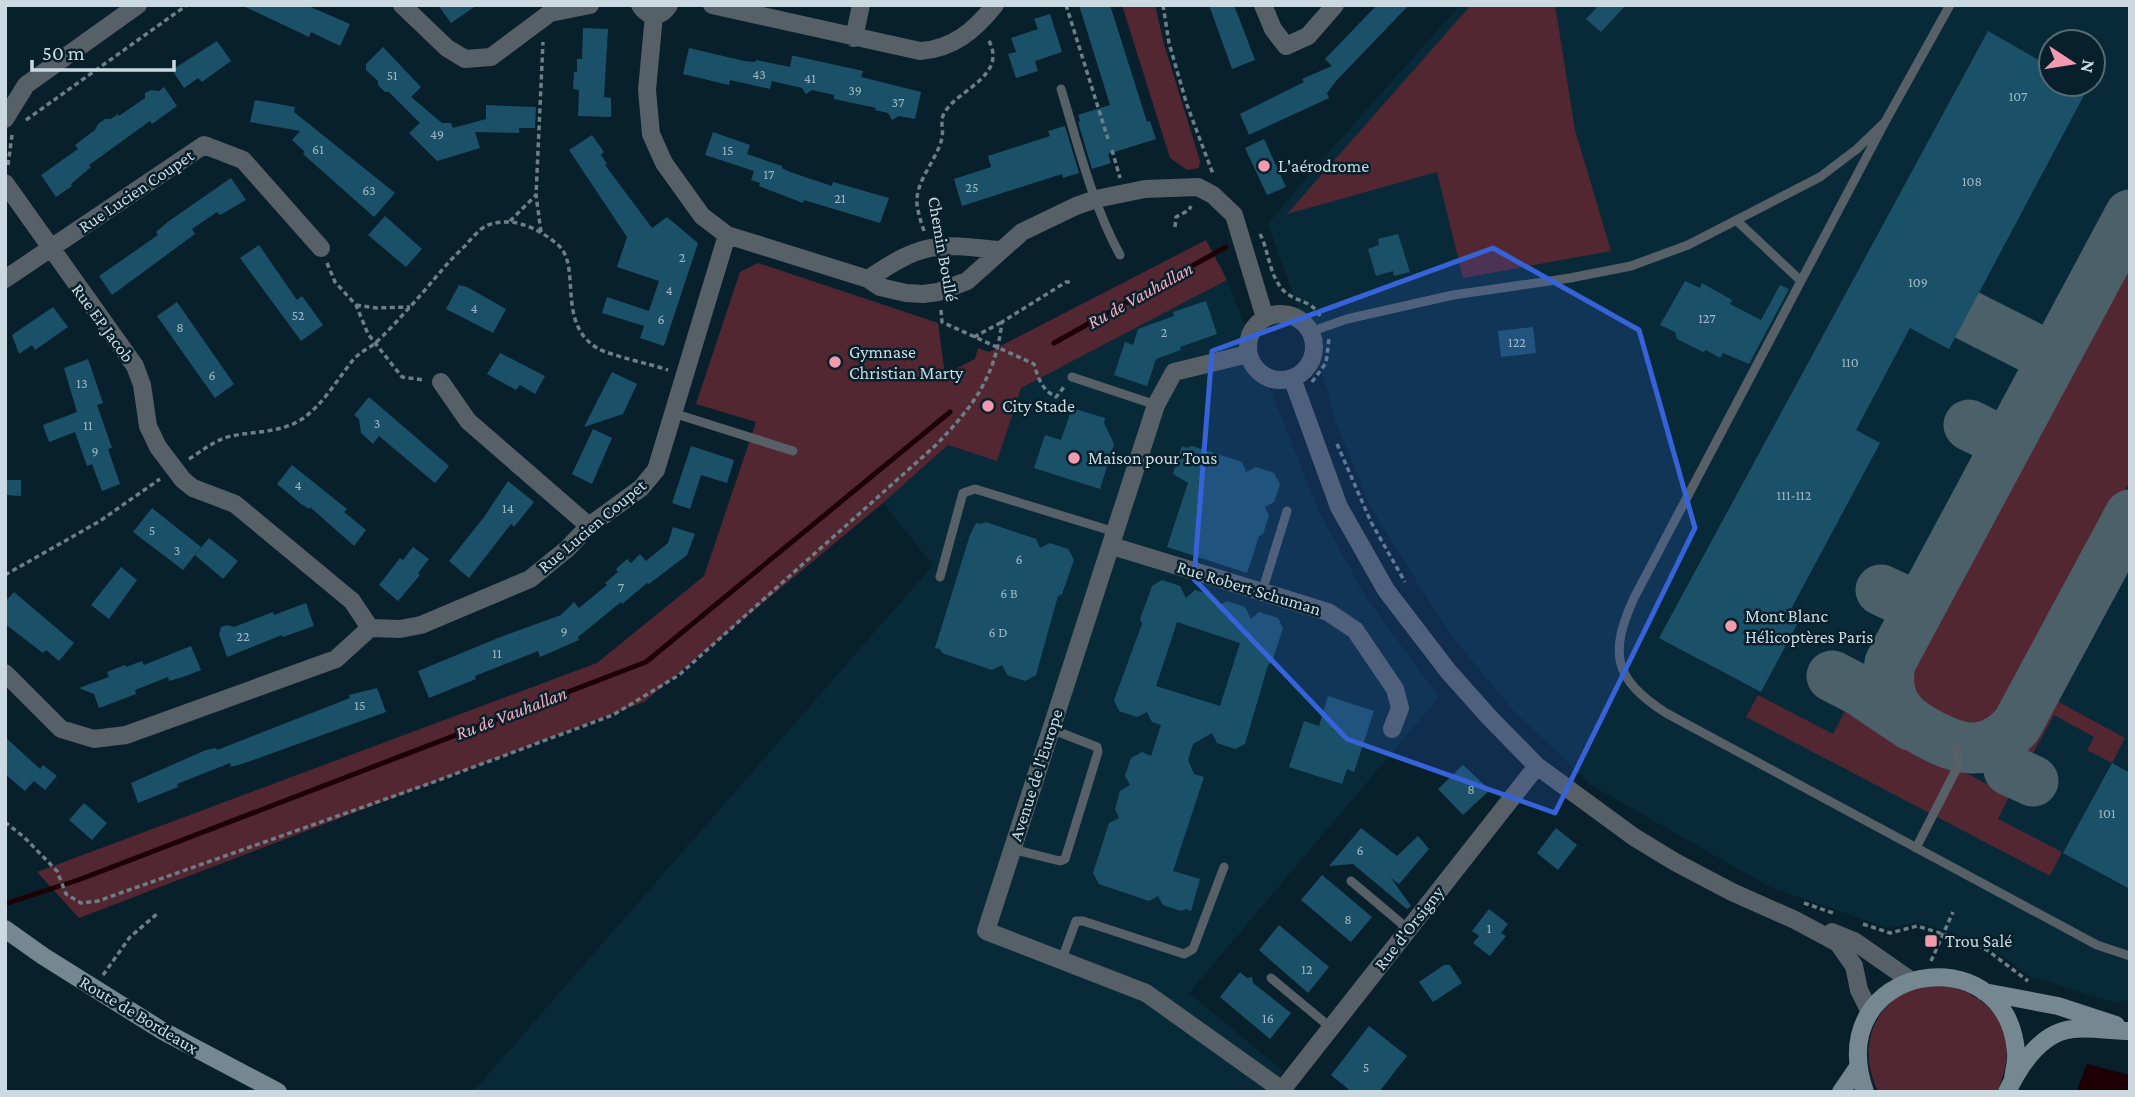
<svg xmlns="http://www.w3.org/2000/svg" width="2135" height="1097" font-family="'Crimson Pro',serif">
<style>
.built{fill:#082a38;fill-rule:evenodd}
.green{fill:#522732}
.water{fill:#1d0006}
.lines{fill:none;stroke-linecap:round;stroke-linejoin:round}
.stream{stroke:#1d0006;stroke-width:5}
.taxiway{stroke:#4c606a;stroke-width:51}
.building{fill:#1b5168;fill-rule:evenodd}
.path{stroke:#6c7e88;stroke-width:3.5;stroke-dasharray:5 3.5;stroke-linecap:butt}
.lane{stroke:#566066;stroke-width:9}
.street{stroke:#566066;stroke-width:18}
.secondary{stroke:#758790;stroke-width:18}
.marked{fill:#3763d9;fill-opacity:0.2;stroke:#3763d9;stroke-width:5;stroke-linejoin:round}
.poi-dot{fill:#f29aae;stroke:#08202b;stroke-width:2.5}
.labels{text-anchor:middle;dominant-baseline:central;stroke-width:5;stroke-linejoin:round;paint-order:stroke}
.number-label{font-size:14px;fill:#9fb7c3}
.poi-label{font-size:18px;fill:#cbd9e1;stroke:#08202b;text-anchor:start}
.street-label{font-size:18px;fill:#cbd9e1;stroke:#08202b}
.water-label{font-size:19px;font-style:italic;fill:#f5aaba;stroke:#08202b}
</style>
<rect width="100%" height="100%" fill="#08202b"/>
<path class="built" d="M1460,5H2130V999L2116,1003L2031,977L1986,944L1918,922L1888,928L1770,887L1591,785L1511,708L1448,631L1370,506L1335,420L1328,392L1268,224L1312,171ZM2051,42H2093V84H2051Z
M1227,280L1319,512L1367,599L1439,697L1189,993L1283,1071L1270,1092H473L933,565L883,503L1003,397Z"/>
<path class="green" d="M1122,5H1155L1164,44L1200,161L1199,168L1187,170L1170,158Z
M1471,5H1555L1575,130L1611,251L1463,278L1437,172L1287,214Z
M1206,240L1227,280L1021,388L997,461L948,445L883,503L644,702L79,918L37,872L597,663L704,576L756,422L696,404L740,272L758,263L938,323L945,374L975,359L978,348L989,352Z
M2130,241V481L2009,706C2002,715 1996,723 1985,729C1959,742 1916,724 1907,696C1902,681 1904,666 1908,652Z
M1758,695L1833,734L1846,709L1998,790L2001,785L2012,791L1998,819L2062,852L2050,876L1746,717Z
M2048,696L2125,738L2112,763L2087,750L2094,737L2054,715L2026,766L2014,760Z
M1943,984C2000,999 2021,1037 1997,1092H1879C1861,1061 1866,1020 1896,998C1910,987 1927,986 1943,984Z"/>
<path class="water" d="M2087,1064L2130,1075V1092H2076Z"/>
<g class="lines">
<path class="stream" d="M1054,343L1226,247
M8,903L81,879L646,662L950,412"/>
<path class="taxiway" d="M2130,215L1890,663C1883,702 1901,720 1933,736C1965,753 1992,754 2017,725L2130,515
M1967,315L2040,352L2045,355L2048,367
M1969,425C1983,433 2001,437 2001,454
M1881,590C1895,597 1913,601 1913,619
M1832,676L1859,690L1911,725
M2009,770L2033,781"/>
</g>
<path class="building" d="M241,5H306L350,24L340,46L311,32L309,37Z
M438,5H477L451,23Z
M1079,5H1110L1147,122L1150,121L1156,139L1108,154L1111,163L1092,169L1078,122L1080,121L1078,115L1110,105Z
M1209,5H1234L1255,60L1232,69Z
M1377,5H1409L1336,81L1327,93L1329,98L1249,135L1240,114L1304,82L1302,79L1332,66L1325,59Z
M1599,5H1626L1601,32L1586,19Z
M1050,14L1062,52L1035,61L1038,71L1016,78L1008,54L1016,52L1011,38L1038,29L1034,19Z
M583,28L608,29L604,97L611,98V117L578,116L579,90L573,89L574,72H577V59H582Z
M1988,31L2051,67V84H2090L1949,349L1910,328L1856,430L1880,443L1791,609L1802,615L1761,692L1659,638Z
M217,41L231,61L202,82L198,78L184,88L172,70Z
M383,47L421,87L411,97L442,123H451L453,128L486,119V105L536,107L535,128H519V133L475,132L480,148L437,161L409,133L420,123L389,92H385L378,85V81L366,70V64Z
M689,48L744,61L755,62L756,60L790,67L792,56H795L863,71L861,77L921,92L915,119L899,116L892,120L888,113L875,110L876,108L834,99V95L812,90L806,94L802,88L772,81L770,89L730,80L729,85L683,74Z
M164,87L177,106L152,124L150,121L89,165L91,167L71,184L72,186L56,197L41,175L78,149L75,145L95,130L98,124L105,119H111L118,114L119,116L145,98V93L151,90L159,91Z
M255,100L295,107L294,112L395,193L374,217L303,154L305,152L292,140L300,131L250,122Z
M1065,126L1079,173L1063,178L1062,174L962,206L954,179L991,167L988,156L1050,136L1048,131Z
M713,132L750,145L747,154L782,166V168L790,172L832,186L833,182L889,198L880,223L804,200L803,203L759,186L760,183L751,180L754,171L705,155Z
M592,135L604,152L601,155L607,164L605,165L652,228L667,217L698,243L664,346L640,338L644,326L602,313L607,297L649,311L659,281L617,267L627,237L569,150Z
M1264,139L1286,187L1267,195L1245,148Z
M231,178L246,200L220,215L217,212L192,229L195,234L112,295L99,276L158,235L156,232L169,221Z
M385,216L422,249L406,267L368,235Z
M1398,234L1410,272L1394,276L1393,271L1376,276L1368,249L1379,245L1378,239Z
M259,245L297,300L302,296L323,325L301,341L240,258Z
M1685,281L1700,288L1702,283L1732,300L1730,304L1761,320L1780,285L1789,289L1749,364L1723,353L1720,358L1706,350L1703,352L1677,339L1675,332L1660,325Z
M459,285L467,287L506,309L493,333L446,309Z
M1206,301L1217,334L1180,347L1181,350L1156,359L1147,386L1114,375L1125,342L1133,345L1138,329L1174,316L1173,312Z
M177,302L234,384L215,398L157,316Z
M53,307L68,327L35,350L32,345L19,354L12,335Z
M1533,327L1536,353L1501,357L1498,331Z
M500,353L545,376L535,394L520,385L516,390L487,374Z
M88,359L103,403L97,405L112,448L108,449L120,484L102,491L92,464L87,466L75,432L49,442L43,425L77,412L64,368Z
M612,372L637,384L623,414L584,427Z
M369,397L449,466L435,483L379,436L373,444L361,433L359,419L354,415Z
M1072,408L1105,418L1104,423L1114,444L1100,489L1034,468L1045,435L1061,440Z
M593,429L612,438L592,484L572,474Z
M691,446L734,460L727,483L701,475L690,509L672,503Z
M1182,446L1187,448L1192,446L1242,462L1246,472L1256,467L1274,473L1280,484L1274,502L1265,507L1269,516L1263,534L1259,536L1247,573L1167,547L1188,483L1173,474Z
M292,465L347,509L344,512L366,530L354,546L310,507L309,509L301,504L277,484Z
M5,480H21V496L5,495Z
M508,481L534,502L514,527L511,524L469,578L449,561L484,517Z
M152,508L201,547L183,570L133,532Z
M986,522L1036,539L1040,548L1050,543L1068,549L1074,560L1062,594L1058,596L1036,675L1025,681L1007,675L1002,665L992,670L942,653L940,649L935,648L970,535L976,523L981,524Z
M673,527L695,534L687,555L649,584L647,583L622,604L621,602L578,637L579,640L540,657L538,651L475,676L476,679L429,698L418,671L498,638L561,615L574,602L579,608L607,585L605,583L618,572L616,569L627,559L631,563L640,554L646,561L668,543Z
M209,538L238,561L223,579L195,555Z
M413,547L429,559L418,573L420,575L398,601L379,585L400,558L403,560Z
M121,567L137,580L109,619L91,605Z
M1162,580L1180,586L1186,598L1195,590L1213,596L1218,606L1227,601L1245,607L1251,619L1259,612L1278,618L1283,628L1272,662L1268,665L1245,744L1235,749L1217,743L1212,733L1193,744L1188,760L1194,774L1204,777L1173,871L1200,879L1191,911L1186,909L1181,911L1163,905L1158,896L1149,901L1099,884L1093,873L1109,823L1119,818L1115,809L1120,791L1130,785L1125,776L1131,758L1142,752L1151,756L1161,725L1152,722L1147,712L1137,717L1119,711L1114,700L1142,624L1140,619L1152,586ZM1177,622L1240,643L1220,706L1156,686Z
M14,592L74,643L59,661L46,650L43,653L5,624V602Z
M306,603L314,626L283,637L282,635L227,657L219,634L221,627L227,625L234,627L273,612L274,615Z
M191,646L201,670L186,676L169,681L168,677L135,690L136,694L99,708L94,694L79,688L109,677L107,672L125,665L126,667L142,661L144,665Z
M377,688L386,712L242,764L231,767L230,763L177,784L178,787L138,803L131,783L206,750L216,748L217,750L350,698L349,695Z
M1328,696L1374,711L1354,772L1347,769L1342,784L1289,767L1304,721L1319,726Z
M5,737L40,769L43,765L57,776L45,790L34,781L25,791L5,774Z
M2112,763L2130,773V889L2063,853Z
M1463,765L1490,790L1463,815L1438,789Z
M84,803L107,823L92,840L69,820Z
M1361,828L1397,856L1418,836L1429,849L1399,884L1391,878L1411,906L1407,909L1353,864L1329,866Z
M1556,828L1577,845L1558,870L1537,853Z
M1322,875L1372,917L1351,942L1301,900Z
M1489,909L1508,924L1501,933L1506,936L1490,956L1473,943L1479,936L1472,931Z
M1279,925L1329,967L1308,993L1259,950Z
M1444,965H1450L1462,983L1433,1002L1419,982Z
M1240,972L1247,978L1252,977L1253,983L1291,1013L1270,1039L1220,997Z
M1369,1026L1407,1056L1379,1092H1352L1331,1075Z"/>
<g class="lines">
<path class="path" d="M1066,5L1108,139
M1163,5L1169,43L1187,105L1213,174
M26,120L187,5
M1112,150L1120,178
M8,165L12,135
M510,221L536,195
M1175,227L1176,217L1189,210L1191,206
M924,231C921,222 918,213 917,204C915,181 937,160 942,138C944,128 939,121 945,112C958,89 1009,76 988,39
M541,232L536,195L543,42
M1260,234C1269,251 1269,276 1284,291C1295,302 1312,300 1320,316
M327,263L335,282L356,305L368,334L402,377L424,380
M356,305L377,308L410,307
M941,310L942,322L1034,364C1038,378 1042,390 1056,397L1064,387
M974,337L1002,322
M1312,382L1326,363L1329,339
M1337,444L1371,522L1405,582
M189,459C203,450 215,440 231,436C255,431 281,433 302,419C323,405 338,378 354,359C360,352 368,349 375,343C387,333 398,320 408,309C428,288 444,265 465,246C471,239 480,228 488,225C513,216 538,228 557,244C583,265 555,322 597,348C611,356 651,364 668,370
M5,575L100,521L160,479
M5,822L24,837L57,871L66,894L81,903L98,901L428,784L613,715L679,675L936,445C974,405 995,378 1002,322L1066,282H1071
M1804,903L1833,913
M1863,924L1890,933L1917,926L1959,939L1987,950L2028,981
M1931,961L1953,912
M103,975L130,937L158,913"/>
<path class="lane" d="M1061,89C1078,144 1092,204 1120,255
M1736,220L1801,281L1634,598C1609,653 1613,679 1666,713L2097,945L2130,956
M1801,281L1885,122L1950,5
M1310,332L1347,319L1453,295L1570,278L1631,266L1688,245L1820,177L1857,149L1885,122
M1072,377L1156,405
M673,413L793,451
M940,577L963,493L975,489L1115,532
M1262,592L1287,511
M1916,848L1958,766L1957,748
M1012,849L1060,861L1065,859L1098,752L1097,747L1051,729
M1351,881L1408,929
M1062,959L1076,921H1083L1184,954L1193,949L1224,867
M1271,978L1330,1027"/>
<path class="street" d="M402,5L447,48L465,59L491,57L550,13L590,5
M640,5C648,18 661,18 669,5
M712,5L920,51C953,49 975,30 995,5
M1263,5L1273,29L1286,46L1308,36L1335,5
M654,15L647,90L651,134L664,163L702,216L727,235L868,279L880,287L906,293L923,294L938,292L967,281L1022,232L1076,206L1096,199L1145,189L1198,187L1213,195L1234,215L1265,318
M854,38L861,5
M5,119L26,85L138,5
M5,183L135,366L142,385L148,426L158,447L183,480L193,488L235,504L352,601L370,628
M5,279L204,145L243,160L321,248
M868,279C923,242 935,243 999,250
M1248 347a33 33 0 1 1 66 0a33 33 0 1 1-66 0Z
M1248,354L1174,372L1156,405L986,931L1146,993L1282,1090L1537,766
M1292,378L1339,507L1386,590L1448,671L1489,717L1537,766L1634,837L1675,862L1732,892L1795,920L1838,943L1854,966L1859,990L1870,1012
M441,382L468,421L589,526
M1112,546L1328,612L1355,630L1395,689L1400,708L1392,729
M5,673L61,729L94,739L126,735L336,659L370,628L400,629L421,625L530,579L567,549L589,526L641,488L656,470L727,235
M1832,932L1854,941L1910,980"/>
<path class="secondary" d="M5,929L43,956L161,1030L278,1092
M1984,992L2058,1006L2116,1025
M1841,1092L1858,1067
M1865,1092C1820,963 2007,933 2016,1052C2017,1061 2014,1070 2013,1079
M2007,1092C2020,1065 2041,1032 2073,1029C2091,1027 2112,1031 2130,1031"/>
</g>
<path class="marked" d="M1493,248L1639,330L1695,528L1555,813L1347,739L1194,579L1212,351Z"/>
<g class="poi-dot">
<circle cx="1264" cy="166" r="7"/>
<circle cx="835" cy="362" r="7"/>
<circle cx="988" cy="406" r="7"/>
<circle cx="1074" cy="458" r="7"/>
<circle cx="1731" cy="626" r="7"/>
<rect x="1924" y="934" width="14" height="14" rx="3.5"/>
</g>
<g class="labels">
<g class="number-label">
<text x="759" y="74">43</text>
<text x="392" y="75">51</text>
<text x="810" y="78">41</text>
<text x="855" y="90">39</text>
<text x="2018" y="96">107</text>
<text x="898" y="102">37</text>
<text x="437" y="134">49</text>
<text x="318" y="149">61</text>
<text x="728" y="150">15</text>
<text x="769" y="174">17</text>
<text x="1972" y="181">108</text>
<text x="972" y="187">25</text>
<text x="369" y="190">63</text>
<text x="840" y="198">21</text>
<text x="682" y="257">2</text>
<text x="1918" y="282">109</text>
<text x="669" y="290">4</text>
<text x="474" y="308">4</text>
<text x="298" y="315">52</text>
<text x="1707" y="318">127</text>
<text x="661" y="319">6</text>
<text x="180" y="327">8</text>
<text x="1164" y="332">2</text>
<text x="1517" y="342">122</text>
<text x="1850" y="362">110</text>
<text x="212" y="375">6</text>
<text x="82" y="383">13</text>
<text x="377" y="423">3</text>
<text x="88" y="425">11</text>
<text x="95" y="451">9</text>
<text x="298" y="485">4</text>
<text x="1794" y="495">111-112</text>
<text x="508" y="508">14</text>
<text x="152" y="530">5</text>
<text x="177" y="550">3</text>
<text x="1019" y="559">6</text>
<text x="621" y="587">7</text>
<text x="1009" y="593">6 B</text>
<text x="564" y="631">9</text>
<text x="998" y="632">6 D</text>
<text x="243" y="636">22</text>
<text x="497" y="653">11</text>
<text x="360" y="705">15</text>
<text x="1471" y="789">8</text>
<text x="2107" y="813">101</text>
<text x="1360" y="850">6</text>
<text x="1348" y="919">8</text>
<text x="1489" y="928">1</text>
<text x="1307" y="969">12</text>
<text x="1268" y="1018">16</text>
<text x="1366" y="1067">5</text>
</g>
<g class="poi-label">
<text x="1278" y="166">L'aérodrome</text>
<text x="849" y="352">Gymnase<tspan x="849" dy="21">Christian Marty</tspan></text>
<text x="1002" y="406">City Stade</text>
<text x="1088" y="458">Maison pour Tous</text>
<text x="1745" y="616">Mont Blanc<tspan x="1745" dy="21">Hélicoptères Paris</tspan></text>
<text x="1945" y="941">Trou Salé</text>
</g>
<g class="street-label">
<text transform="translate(136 191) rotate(-34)">Rue Lucien Coupet</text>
<text transform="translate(943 249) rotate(80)">Chemin Boullé</text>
<text transform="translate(103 323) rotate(54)">Rue EP Jacob</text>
<text transform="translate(592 526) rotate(-40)">Rue Lucien Coupet</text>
<text transform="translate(1249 588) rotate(17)">Rue Robert Schuman</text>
<text transform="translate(1036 775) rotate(-72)">Avenue de l'Europe</text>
<text transform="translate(1409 928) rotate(-52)">Rue d'Orsigny</text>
<text transform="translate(139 1015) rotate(31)">Route de Bordeaux</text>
</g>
<g class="water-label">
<text transform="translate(1140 295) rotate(-29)">Ru de Vauhallan</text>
<text transform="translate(511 713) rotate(-21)">Ru de Vauhallan</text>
</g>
</g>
<rect width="2135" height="1097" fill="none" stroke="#cbd9e1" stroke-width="14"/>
<g transform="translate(2072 63) rotate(102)"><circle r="33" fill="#08202b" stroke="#566a74" stroke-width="2"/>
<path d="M0-5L12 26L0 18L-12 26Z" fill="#f29aae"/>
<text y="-10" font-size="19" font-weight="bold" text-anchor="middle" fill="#cbd9e1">N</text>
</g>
<path d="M32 60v10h142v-10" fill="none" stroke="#cbd9e1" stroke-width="3.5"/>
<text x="42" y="60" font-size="21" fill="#cbd9e1" stroke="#08202b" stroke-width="5" paint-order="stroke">50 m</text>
</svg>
